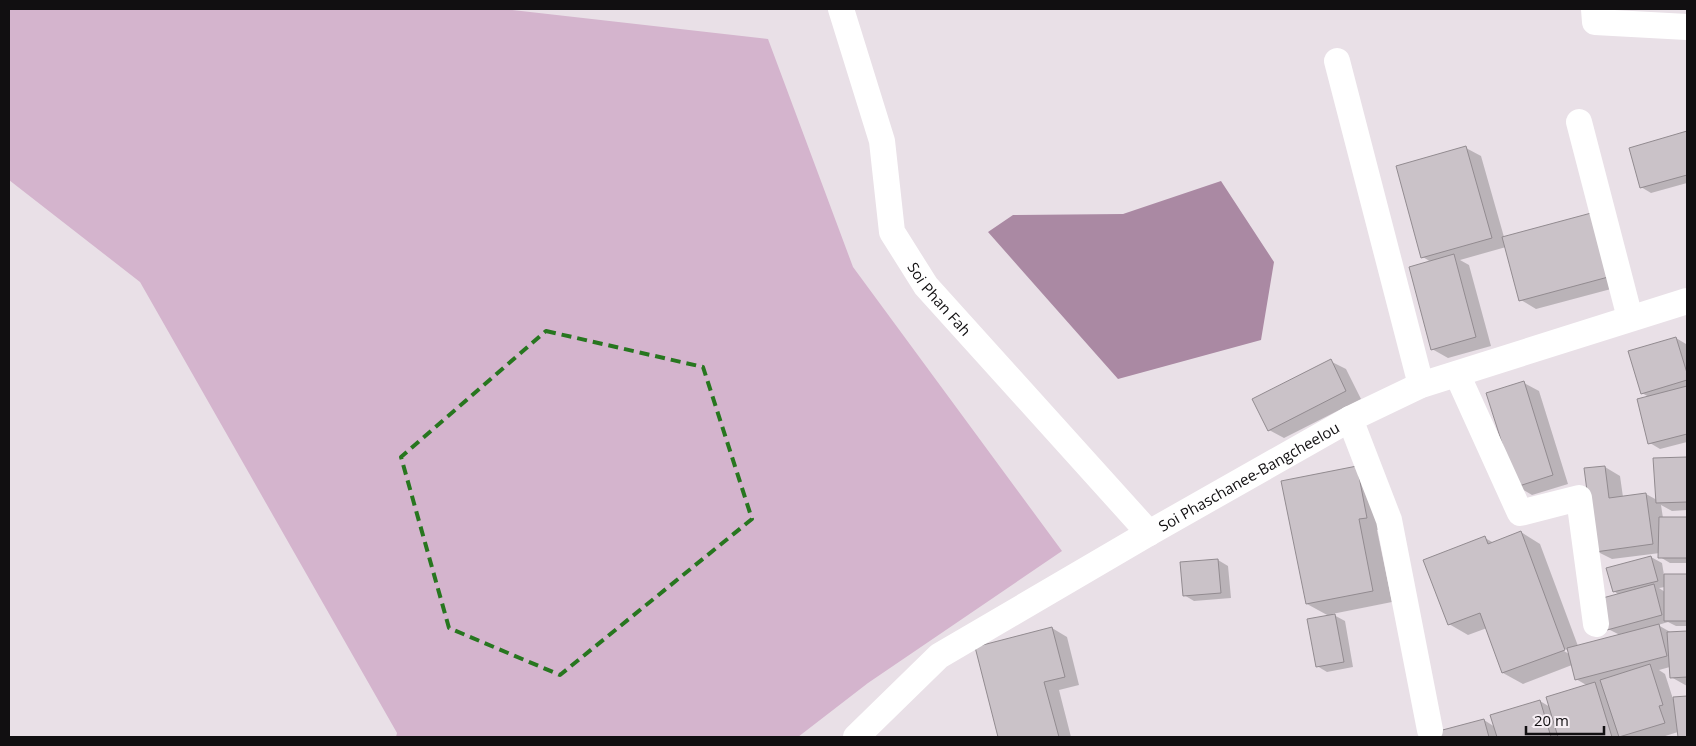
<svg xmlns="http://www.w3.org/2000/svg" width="1696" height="746" font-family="'Open Sans',sans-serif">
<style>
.green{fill:#d4b4cd}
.water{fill:#aa89a3}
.shadow{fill:#0003;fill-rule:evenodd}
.building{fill:#cac2c8;stroke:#928b90}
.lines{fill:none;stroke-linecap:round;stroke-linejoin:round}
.minor{stroke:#fff;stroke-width:26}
.marked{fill:none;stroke:#27761f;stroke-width:4;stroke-dasharray:10 6;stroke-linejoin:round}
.labels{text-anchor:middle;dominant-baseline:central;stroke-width:4;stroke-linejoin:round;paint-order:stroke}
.street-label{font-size:15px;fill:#110f11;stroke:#f6eef4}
</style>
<rect width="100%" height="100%" fill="#e9e0e7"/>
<path class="green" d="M9,9H504L768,39L853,267L1062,551L868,683L798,737H396L397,733L140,282L9,180Z"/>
<path class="water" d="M1221,181L1274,262L1261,340L1118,379L988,232L1013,215L1123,214Z"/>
<path class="shadow" d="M1687,133V183L1651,193L1641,187L1630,149Z
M1466,148L1481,156L1504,237L1626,285L1536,309L1521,300L1506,247L1460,260L1469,265L1491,346L1448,358L1432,349L1431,262L1423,257Z
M1676,338L1686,344L1687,348V442L1660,449L1650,443L1649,397L1642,393Z
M1330,361L1346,369L1361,399L1284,438L1269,430Z
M1524,383L1539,391L1568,484L1532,495L1517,486Z
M1687,458V510L1672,511L1661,505L1663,518H1687V563H1670L1660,557V553L1612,559L1596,551L1605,467L1620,476L1623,497L1646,494L1657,500L1655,460Z
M1357,467L1386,528L1377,530L1392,602L1332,614L1345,621L1353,667L1327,672L1317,666L1329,616L1307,604Z
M1521,532L1540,544L1578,646L1620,635L1608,629L1619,595L1614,591L1651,557L1662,563L1664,575H1687V626H1676L1668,622L1658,625L1672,633L1687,632V686L1671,677L1670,667L1659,670L1665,674L1673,699L1687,697V737H1679L1678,732L1662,737H1438L1484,720L1495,727L1540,701L1550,707L1588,686L1576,679L1572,665L1523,684L1503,673L1487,628L1468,635L1449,624L1485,538L1494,543ZM1665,587V592L1659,588ZM1560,646L1569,651V654L1559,648Z
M1218,560L1228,566L1231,598L1194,601L1184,595Z
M1052,628L1067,637L1079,685L1059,690L1071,737H1000L976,648Z"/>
<path class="building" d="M1687,131V175L1640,188L1629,148Z
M1466,146L1492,238L1421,258L1396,166Z
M1595,212L1612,276L1519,301L1502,237Z
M1454,254L1476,337L1431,350L1409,267Z
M1676,337L1687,373V380L1641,394L1628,351Z
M1331,359L1346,391L1268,431L1252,399Z
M1524,381L1553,475L1516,487L1486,393Z
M1687,386V434L1648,444L1637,399Z
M1687,457V502L1656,503L1653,458Z
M1357,466L1367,518L1359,519L1373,591L1306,604L1281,481Z
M1605,466L1609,498L1646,493L1653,544L1595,552L1584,468Z
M1659,517H1687V558H1658Z
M1521,531L1565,650L1502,673L1480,613L1448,625L1423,560L1485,536L1488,544Z
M1651,556L1658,581L1613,592L1606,568Z
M1218,559L1221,593L1183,596L1180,562Z
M1664,574H1687V621H1664Z
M1654,584L1662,615L1607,630L1599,599Z
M1335,614L1344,662L1316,667L1307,619Z
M1659,624L1667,656L1575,680L1567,648Z
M1052,627L1065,677L1044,682L1059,737H998L975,647Z
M1687,631V677L1670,678L1667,632Z
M1650,664L1663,705L1659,706L1665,723L1619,737L1600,680Z
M1595,682L1612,737H1558L1546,697Z
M1687,696V737H1678L1673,697Z
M1540,700L1551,737H1497L1490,715Z
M1484,719L1489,737H1437L1435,732Z"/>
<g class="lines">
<g class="minor">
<path id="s1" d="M841,9L882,141L892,232L926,286L1149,533"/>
<path d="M1594,9L1595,22L1687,27"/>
<path d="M1337,61L1421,385"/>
<path d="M1579,122L1630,318"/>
<path d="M1457,374L1520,513L1579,498L1596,624"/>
<path d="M1350,419L1389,520L1430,730"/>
<path id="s2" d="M856,737L939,656L1149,533L1350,419L1421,385L1687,301"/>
</g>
</g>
<path class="marked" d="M546,331L703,367L752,519L560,675L449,628L401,457Z"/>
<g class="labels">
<g class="street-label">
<text stroke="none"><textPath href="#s1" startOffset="312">Soi Phan Fah</textPath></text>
<text stroke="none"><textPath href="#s2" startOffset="474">Soi Phaschanee-Bangcheelou</textPath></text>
</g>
</g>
<rect width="1696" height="746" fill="none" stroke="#110f11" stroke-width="20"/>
<path d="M1526 726v8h78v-8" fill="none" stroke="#110f11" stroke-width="2.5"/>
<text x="1534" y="726" font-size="15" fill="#110f11" stroke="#f6eef4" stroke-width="4" paint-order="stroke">20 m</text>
</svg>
